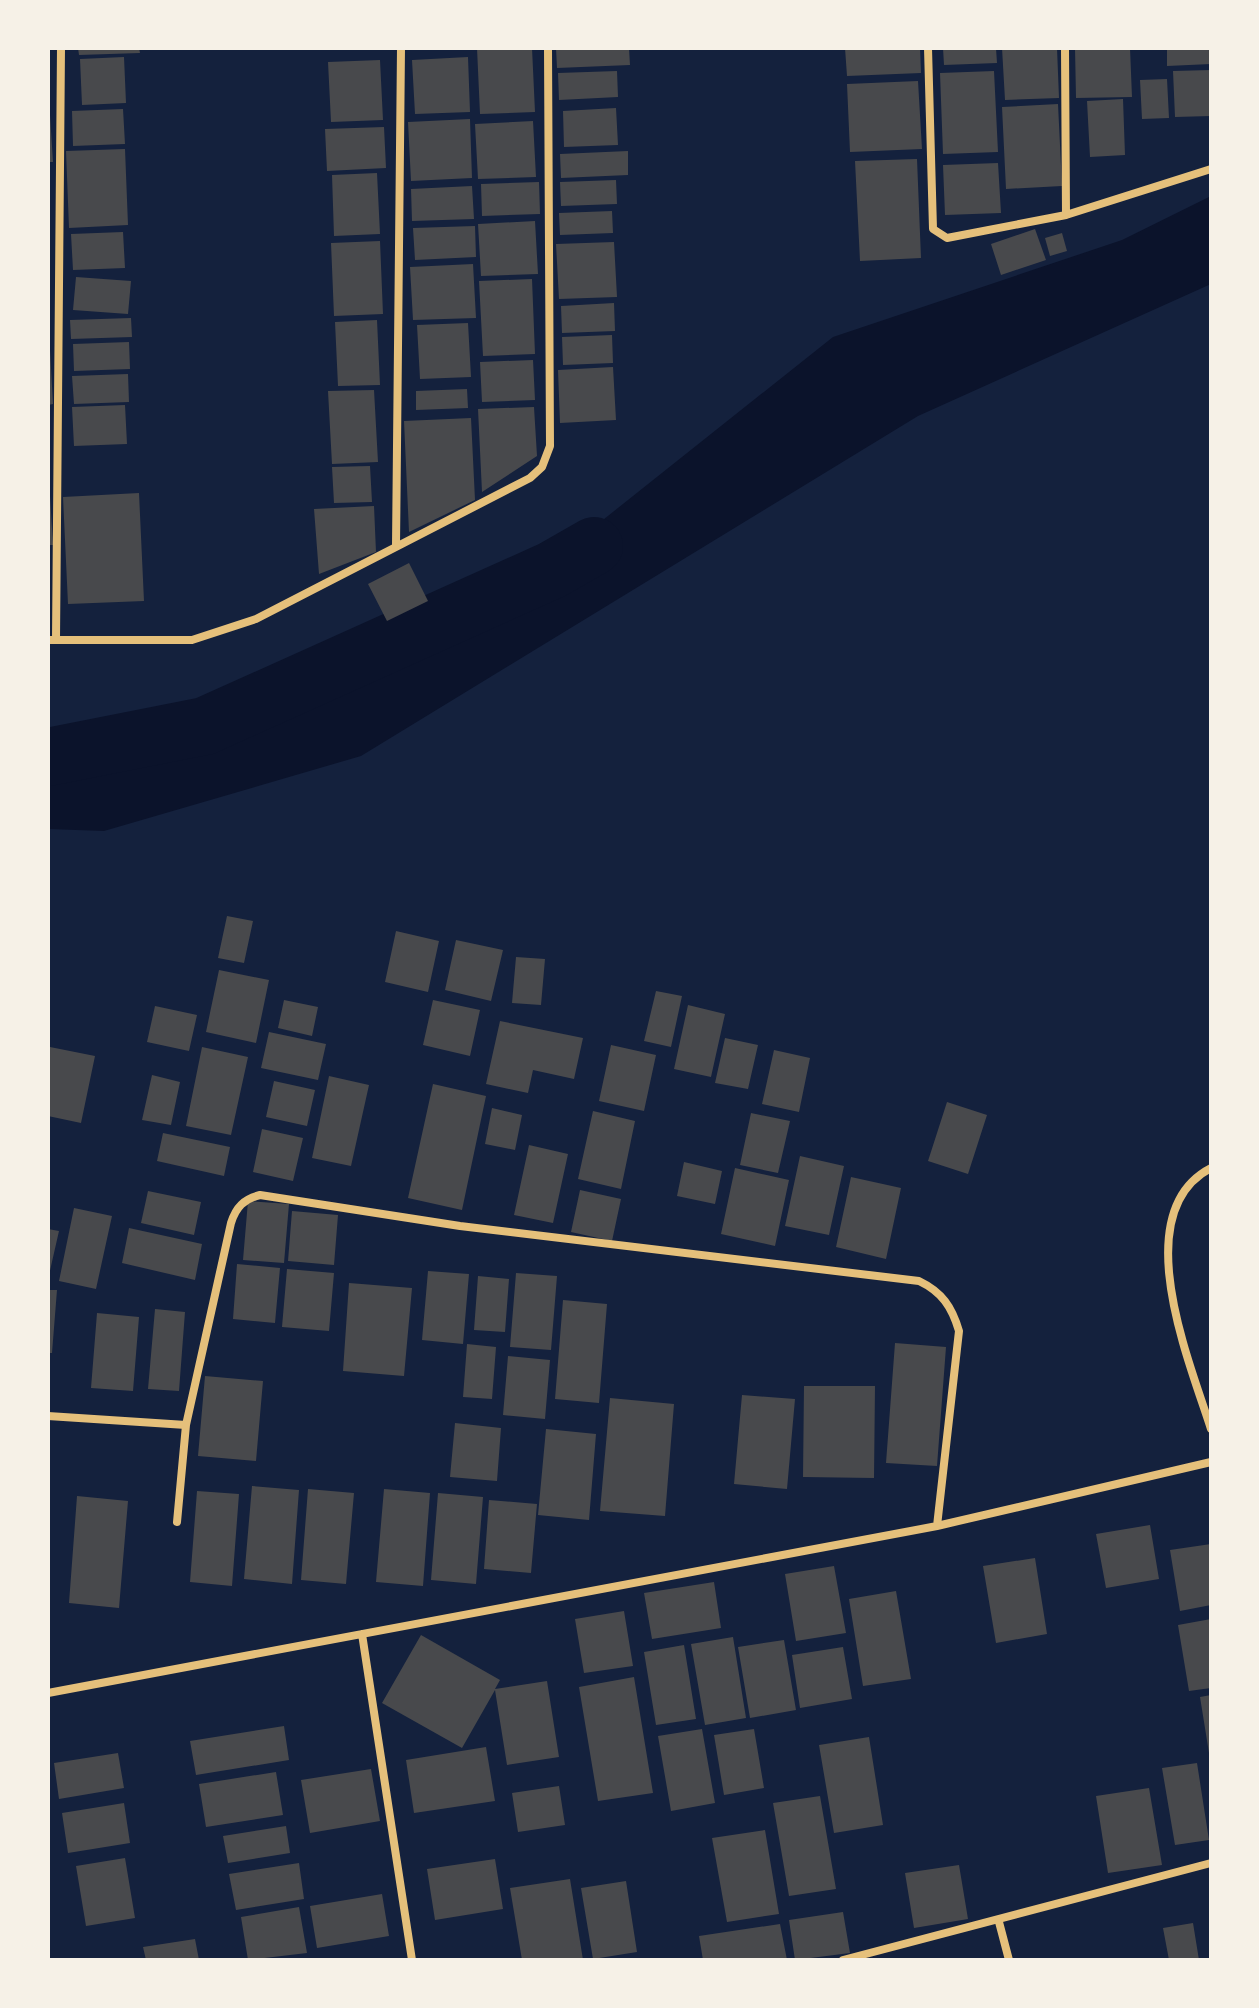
<svg xmlns="http://www.w3.org/2000/svg" width="1259" height="2008" font-family="Quicksand,sans-serif">
<style>
.water{fill:#0b132b}
.lines{fill:none;stroke-linecap:round;stroke-linejoin:round}
.river{stroke:#0b132b;stroke-width:58}
.building{fill:#48494c}
.minor{stroke:#e5c07b;stroke-width:8}
</style>
<rect width="100%" height="100%" fill="#14213d"/>
<path class="water" d="M1211,196V284L918,416L361,756L104,831L48,829V777L298,703L506,597L833,337L1122,240Z"/>
<g class="lines">
<path class="river" d="M48,757L205,726L552,570L594,546"/>
</g>
<path class="building" d="M78,48H139L140,53L79,55Z
M477,48H532L535,112L480,114Z
M556,48H629L630,65L557,68Z
M845,48H920L921,73L847,76Z
M943,48H996L997,63L944,65Z
M1002,48H1057L1059,98L1005,100Z
M1075,48H1130L1132,97L1076,98Z
M1167,48H1211V64L1167,66Z
M124,57L126,103L82,105L80,59Z
M468,57L470,112L415,114L412,60Z
M380,60L383,120L331,122L328,62Z
M1211,70V116L1175,117L1173,71Z
M617,71L618,97L559,100L558,73Z
M994,71L998,152L943,154L940,73Z
M1167,79L1169,118L1142,119L1140,80Z
M918,81L922,149L850,152L847,84Z
M1123,99L1125,155L1090,157L1087,101Z
M1058,104L1062,186L1006,189L1002,107Z
M616,108L618,145L564,147L563,111Z
M123,109L125,144L73,146L72,111Z
M48,115H50L53,162H48Z
M470,119L472,178L411,181L408,122Z
M533,121L536,177L478,179L475,124Z
M384,127L386,168L327,171L325,129Z
M125,149L128,225L69,228L66,151Z
M628,151V175L561,178L560,154Z
M917,159L921,258L860,261L855,161Z
M998,163L1001,213L945,215L943,165Z
M377,173L380,234L334,236L332,175Z
M616,180L617,204L561,206L560,182Z
M539,182L540,214L482,216L481,184Z
M472,186L474,219L412,221L411,189Z
M612,211L613,233L560,235L559,213Z
M535,221L538,274L481,276L478,224Z
M475,226L476,257L415,260L413,228Z
M1035,229L1046,260L1001,275L991,244Z
M123,232L125,268L73,270L71,234Z
M1062,233L1067,251L1050,256L1045,238Z
M380,241L383,314L334,316L331,243Z
M614,242L617,297L559,299L556,244Z
M473,264L476,318L413,320L410,267Z
M76,277L131,281L128,314L73,310Z
M532,279L535,354L483,356L479,281Z
M614,303L615,331L562,333L561,306Z
M131,318L132,337L71,339L70,320Z
M377,320L380,385L338,386L335,322Z
M468,323L471,377L420,379L417,325Z
M612,335L613,363L563,365L562,337Z
M129,342L130,369L74,371L73,344Z
M48,350H50L53,404L48,405Z
M533,360L535,400L482,402L480,362Z
M613,367L616,420L560,423L558,370Z
M128,374L129,402L74,404L72,376Z
M467,389L468,408L416,410V391Z
M374,390L378,462L332,464L328,391Z
M125,405L127,444L74,446L72,407Z
M534,407L537,456L482,492L478,409Z
M471,418L475,500L409,532L404,421Z
M370,466L372,502L334,503L332,467Z
M139,493L144,601L68,604L63,497Z
M48,496H50L53,545H48Z
M374,506L376,552L319,574L314,509Z
M409,563L428,601L387,621L368,584Z
M227,916L253,921L244,963L218,958Z
M396,931L439,941L428,992L385,982Z
M456,940L503,950L491,1001L445,990Z
M516,957L545,959L541,1005L512,1003Z
M219,970L269,980L256,1043L206,1032Z
M656,991L682,996L671,1047L644,1041Z
M284,1000L318,1007L312,1036L278,1028Z
M433,1000L480,1010L470,1056L423,1045Z
M688,1005L725,1014L711,1077L674,1069Z
M155,1006L197,1015L189,1051L147,1042Z
M500,1021L583,1038L574,1079L533,1070L528,1093L486,1084Z
M269,1032L326,1044L318,1080L261,1068Z
M725,1038L758,1045L748,1089L715,1083Z
M611,1045L656,1055L644,1111L599,1101Z
M50,1047L95,1056L81,1123L48,1116Z
M202,1047L248,1057L231,1135L186,1126Z
M774,1050L810,1058L799,1112L762,1104Z
M152,1075L180,1082L171,1125L142,1120Z
M329,1076L369,1085L351,1166L312,1158Z
M274,1081L315,1090L307,1126L266,1117Z
M433,1084L486,1096L462,1210L408,1198Z
M947,1102L987,1115L968,1174L928,1161Z
M492,1108L522,1115L515,1150L485,1144Z
M593,1111L635,1121L621,1189L578,1179Z
M751,1113L790,1121L778,1173L740,1165Z
M262,1129L303,1138L293,1181L253,1172Z
M163,1133L230,1147L224,1176L157,1161Z
M529,1145L568,1154L553,1223L514,1215Z
M800,1156L844,1166L829,1235L785,1226Z
M684,1162L722,1171L715,1204L677,1196Z
M735,1168L789,1180L775,1246L721,1234Z
M851,1177L901,1188L886,1259L836,1247Z
M580,1190L621,1199L612,1241L571,1232Z
M148,1191L201,1202L194,1235L141,1223Z
M248,1201L289,1204L284,1263L243,1260Z
M74,1208L112,1216L96,1289L59,1281Z
M292,1211L338,1215L334,1265L288,1261Z
M129,1228L202,1244L195,1280L122,1263Z
M48,1229L59,1231L49,1275H48Z
M237,1264L280,1268L275,1323L233,1319Z
M287,1269L334,1273L329,1331L282,1327Z
M428,1271L469,1274L463,1344L422,1340Z
M516,1273L557,1276L551,1350L510,1347Z
M478,1276L509,1279L505,1332L474,1330Z
M349,1283L412,1288L404,1376L343,1371Z
M48,1290H57L52,1353H48Z
M563,1300L607,1304L599,1403L555,1399Z
M155,1309L185,1312L179,1391L148,1389Z
M97,1313L139,1317L133,1391L91,1388Z
M895,1343L946,1347L937,1466L886,1463Z
M467,1344L496,1347L492,1399L463,1397Z
M508,1356L550,1360L545,1419L503,1415Z
M205,1376L263,1381L256,1461L198,1456Z
M804,1386H875L874,1478L803,1477Z
M742,1395L795,1399L787,1489L734,1484Z
M610,1398L674,1404L665,1516L600,1511Z
M455,1423L501,1428L497,1481L450,1477Z
M546,1429L596,1434L589,1520L538,1515Z
M252,1486L299,1490L292,1584L244,1579Z
M308,1489L354,1493L346,1584L301,1580Z
M384,1489L430,1493L423,1586L376,1582Z
M197,1491L239,1494L232,1586L190,1582Z
M438,1493L483,1497L476,1584L431,1580Z
M77,1496L128,1501L119,1608L69,1603Z
M489,1500L537,1504L531,1573L484,1569Z
M1150,1525L1159,1579L1106,1588L1096,1534Z
M1211,1544V1605L1180,1611L1170,1550Z
M1035,1558L1047,1634L996,1643L983,1566Z
M834,1566L846,1633L796,1641L785,1574Z
M714,1582L721,1628L652,1639L644,1593Z
M896,1591L911,1679L863,1686L849,1599Z
M624,1611L633,1666L584,1673L575,1619Z
M1211,1619V1688L1189,1691L1178,1625Z
M421,1635L500,1680L495,1689L547,1681L559,1757L507,1765L495,1690L462,1748L382,1703Z
M733,1637L746,1718L705,1725L691,1644Z
M784,1640L796,1710L750,1718L738,1647Z
M684,1645L696,1719L656,1725L644,1652Z
M843,1647L852,1699L800,1708L792,1655Z
M634,1677L653,1793L598,1801L579,1687Z
M1211,1695V1753H1209L1200,1697Z
M284,1726L289,1760L196,1775L190,1741Z
M702,1729L715,1803L671,1811L658,1736Z
M754,1729L764,1788L724,1795L714,1735Z
M869,1737L883,1825L834,1833L819,1745Z
M486,1747L495,1801L414,1813L406,1760Z
M118,1753L124,1788L59,1799L54,1763Z
M1197,1763L1209,1840L1175,1845L1162,1768Z
M371,1769L380,1821L310,1833L301,1780Z
M276,1772L283,1815L206,1827L199,1784Z
M559,1786L565,1825L518,1832L512,1793Z
M1149,1788L1162,1865L1108,1873L1096,1796Z
M820,1796L836,1889L789,1896L773,1803Z
M124,1803L130,1843L68,1853L62,1813Z
M286,1826L290,1853L228,1863L223,1836Z
M765,1830L779,1914L727,1922L712,1838Z
M125,1858L135,1918L86,1926L76,1866Z
M495,1859L503,1909L435,1920L427,1869Z
M299,1863L304,1899L236,1910L229,1874Z
M959,1865L968,1919L914,1928L905,1873Z
M570,1879L583,1960H522L510,1888Z
M626,1881L637,1952L593,1959L581,1888Z
M382,1894L389,1936L317,1948L310,1906Z
M299,1907L307,1953L248,1960L241,1917Z
M843,1912L850,1953L795,1960L789,1920Z
M1193,1923L1199,1960H1169L1163,1928Z
M780,1924L787,1960H703L699,1936Z
M195,1939L199,1960H146L143,1947Z"/>
<g class="lines">
<path class="minor" d="M928,48L933,229L947,238L1066,215L1065,48
M1066,215L1211,169
M396,546L401,48
M48,640H192L256,619L530,478L542,467L550,446L548,48
M56,640L61,48
M1211,1168C1126,1212 1190,1363 1211,1429
M48,1416L186,1425L231,1223C236,1207 244,1199 260,1195L460,1226L919,1281C942,1292 952,1307 959,1331L937,1526
M177,1522L186,1425
M362,1634L412,1960
M48,1693L937,1526L1211,1462
M999,1922L1009,1960
M843,1960L1211,1863"/>
</g>
<rect width="1259" height="2008" fill="none" stroke="#f6f1e7" stroke-width="100"/>
</svg>
